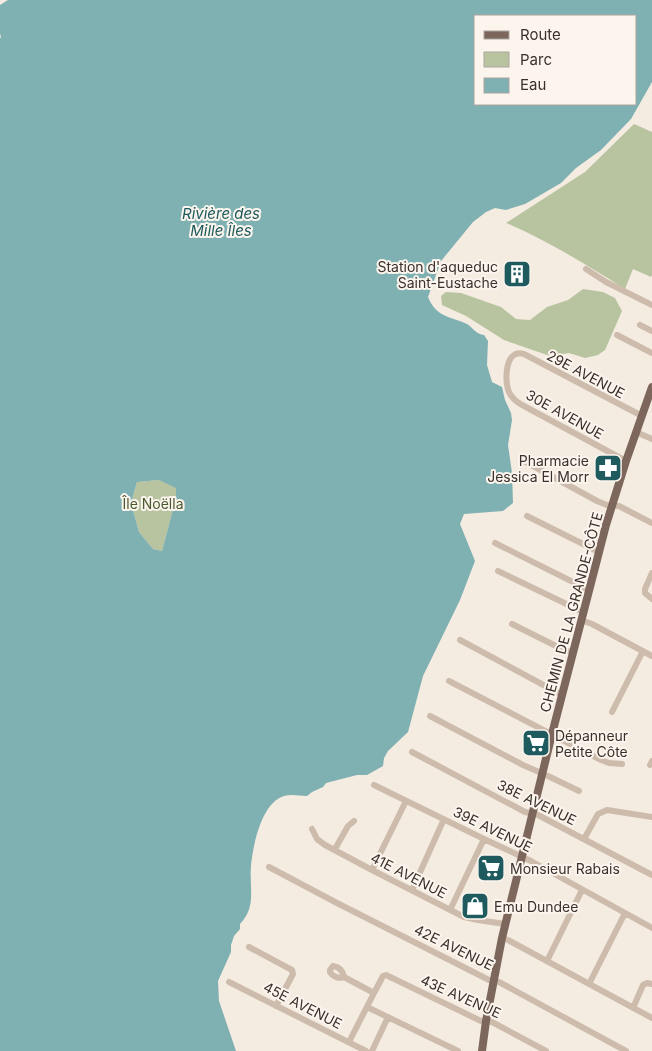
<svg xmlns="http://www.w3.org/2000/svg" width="652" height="1051" font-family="Inter,sans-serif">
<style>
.green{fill:#b8c4a0}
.water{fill:#7fb0b2;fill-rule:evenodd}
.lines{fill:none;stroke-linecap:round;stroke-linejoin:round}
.minor{stroke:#cdbbac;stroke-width:6}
.major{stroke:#7d675c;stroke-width:8}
.labels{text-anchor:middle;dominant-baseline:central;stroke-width:4;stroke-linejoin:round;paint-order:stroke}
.poi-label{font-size:14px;fill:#3b302b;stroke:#fbf5ee;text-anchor:start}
.street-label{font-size:14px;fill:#3b302b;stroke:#fbf5ee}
.park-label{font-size:14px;fill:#4a5a2e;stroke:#fbf5ee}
.water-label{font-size:15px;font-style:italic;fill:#1f5a5e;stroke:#fbf5ee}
</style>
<rect width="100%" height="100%" fill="#f4ebe1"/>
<path class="green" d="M634,124L652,132V275L651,277L633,269L625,289C587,265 548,241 506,223L585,172Z
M583,289L603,292L615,298L622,311L605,350L598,355L585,358L569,353L550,356L504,340L466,316L442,305L441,296L446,292L461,293L501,307L516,319L530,320L547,307L568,300Z
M159,480L176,487V498L162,551L153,549L139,532L131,503L137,482Z"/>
<path class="water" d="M8,0H652V82L631,119L601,150L576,168L561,183L525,204L506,210L495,208L486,212L473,222L441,261L428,297C436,317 449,316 467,324C473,328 476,334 484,335L488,341L487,365L492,382L502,387L505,400L511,413L512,420L508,445L512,473L513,503L503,511L464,514L460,524L475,561L460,600L423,676L408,732L388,751L384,758L383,766L367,775H357L326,783L323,787L312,792L307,796C300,796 291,794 284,796C261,803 253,846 251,866C249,887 257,907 240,924V929L234,936L231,945V952L218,981L219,1001L236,1051H0V38H1L0,33V5ZM636,16V104H476V16ZM159,480L176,488V498L162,551L153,549L139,532L131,503L137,482Z"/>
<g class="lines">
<path class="minor" d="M586,269L606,282L652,305
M640,325L652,331
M617,335L652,353
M636,432L652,439
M524,461L597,501L607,505L619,506L652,523
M626,461L524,406C518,403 512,399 509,392C504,381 505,348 524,354L642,416
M527,516L599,552
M495,543L589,590
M498,571L583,612
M652,573L645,589V593L652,599
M581,620L592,624L652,656
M512,624L558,647L573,653
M460,640L562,695
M449,681L601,760L609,763L622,764
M612,712L643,651
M430,716L523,765L548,776L579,791
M412,752L525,812L538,815L652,875
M650,765L652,761
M374,785L484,839L531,861L652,928
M312,829L317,839L325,845L372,870L464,917L478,920L505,924
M584,839L598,814L607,810L652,817
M335,849L348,826L354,821
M269,867L337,903L489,980L499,982L626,1051
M372,870L406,801
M412,890L444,819
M450,910L484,839
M502,938L508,940L652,1018
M249,947L292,970L293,974L276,1006
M547,961L582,890
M344,977C343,971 340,967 333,966L330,970V972C333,977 339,979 344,977L374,993L349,1042
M229,982L366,1051
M589,984L625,913
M374,993L383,976L386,975L481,1021L492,1022L546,1051
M367,1007L458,1051
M633,1008L643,985L647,983L652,984
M372,1051L388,1017"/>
<path class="major" d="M482,1051L486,1021L502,938L552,734L606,525L626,461L652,387"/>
</g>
<defs>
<symbol id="building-square" viewBox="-11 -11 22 22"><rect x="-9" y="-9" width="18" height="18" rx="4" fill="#1f5a5e" stroke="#fbf5ee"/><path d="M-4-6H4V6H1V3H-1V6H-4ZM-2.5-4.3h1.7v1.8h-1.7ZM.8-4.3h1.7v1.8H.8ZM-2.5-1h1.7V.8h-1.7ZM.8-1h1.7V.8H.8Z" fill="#fff"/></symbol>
<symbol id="pharmacy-square" viewBox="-11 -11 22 22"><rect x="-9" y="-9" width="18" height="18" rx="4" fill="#1f5a5e" stroke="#fbf5ee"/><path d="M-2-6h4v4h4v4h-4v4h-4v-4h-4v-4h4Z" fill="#fff"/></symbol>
<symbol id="supermarket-square" viewBox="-11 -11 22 22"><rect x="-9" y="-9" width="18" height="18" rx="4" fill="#1f5a5e" stroke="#fbf5ee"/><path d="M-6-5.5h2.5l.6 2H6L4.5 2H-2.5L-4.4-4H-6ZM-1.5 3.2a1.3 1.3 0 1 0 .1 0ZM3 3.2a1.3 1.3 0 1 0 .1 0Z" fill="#fff"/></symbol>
<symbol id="shop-square" viewBox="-11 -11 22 22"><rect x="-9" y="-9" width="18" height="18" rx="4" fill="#1f5a5e" stroke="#fbf5ee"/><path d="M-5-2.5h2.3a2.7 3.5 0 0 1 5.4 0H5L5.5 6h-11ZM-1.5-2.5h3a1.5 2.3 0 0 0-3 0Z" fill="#fff"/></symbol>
</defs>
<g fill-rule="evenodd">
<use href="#building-square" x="501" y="258" width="32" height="32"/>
<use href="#pharmacy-square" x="592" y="452" width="32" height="32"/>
<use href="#supermarket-square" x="520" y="727" width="32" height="32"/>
<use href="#supermarket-square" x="475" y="852" width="32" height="32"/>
<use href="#shop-square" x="459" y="890" width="32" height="32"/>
</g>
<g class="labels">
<g class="poi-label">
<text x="498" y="266" text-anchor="end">Station d'aqueduc<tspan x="498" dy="16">Saint-Eustache</tspan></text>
<text x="589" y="460" text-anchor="end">Pharmacie<tspan x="589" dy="16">Jessica El Morr</tspan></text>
<text x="555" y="735">Dépanneur<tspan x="555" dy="16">Petite Côte</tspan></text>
<text x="510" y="868">Monsieur Rabais</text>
<text x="494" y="906">Emu Dundee</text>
</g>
<g class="street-label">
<text transform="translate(586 374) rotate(28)">29E AVENUE</text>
<text transform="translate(565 414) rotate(29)">30E AVENUE</text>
<text transform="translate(571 612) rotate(-75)">CHEMIN DE LA GRANDE-CÔTE</text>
<text transform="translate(537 802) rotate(26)">38E AVENUE</text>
<text transform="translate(493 829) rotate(26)">39E AVENUE</text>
<text transform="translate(409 875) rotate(27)">41E AVENUE</text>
<text transform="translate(454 947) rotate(26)">42E AVENUE</text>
<text transform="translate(461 996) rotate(24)">43E AVENUE</text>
<text transform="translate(303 1005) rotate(27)">45E AVENUE</text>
</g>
<g class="park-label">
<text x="153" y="503">Île Noëlla</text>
</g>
<g class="water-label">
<text x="221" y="213">Rivière des<tspan x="221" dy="17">Mille Îles</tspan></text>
</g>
</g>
<rect x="474" y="15" width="162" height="90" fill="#fbf5ee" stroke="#aea6a0"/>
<rect x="484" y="31" width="25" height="8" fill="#7d675c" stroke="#aea6a0"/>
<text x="520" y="40" font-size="15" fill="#3b302b">Route</text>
<rect x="484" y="52" width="25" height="15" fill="#b8c4a0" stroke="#aea6a0"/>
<text x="520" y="65" font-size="15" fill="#3b302b">Parc</text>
<rect x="484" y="78" width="25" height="15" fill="#7fb0b2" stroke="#aea6a0"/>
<text x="520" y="90" font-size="15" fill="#3b302b">Eau</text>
</svg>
